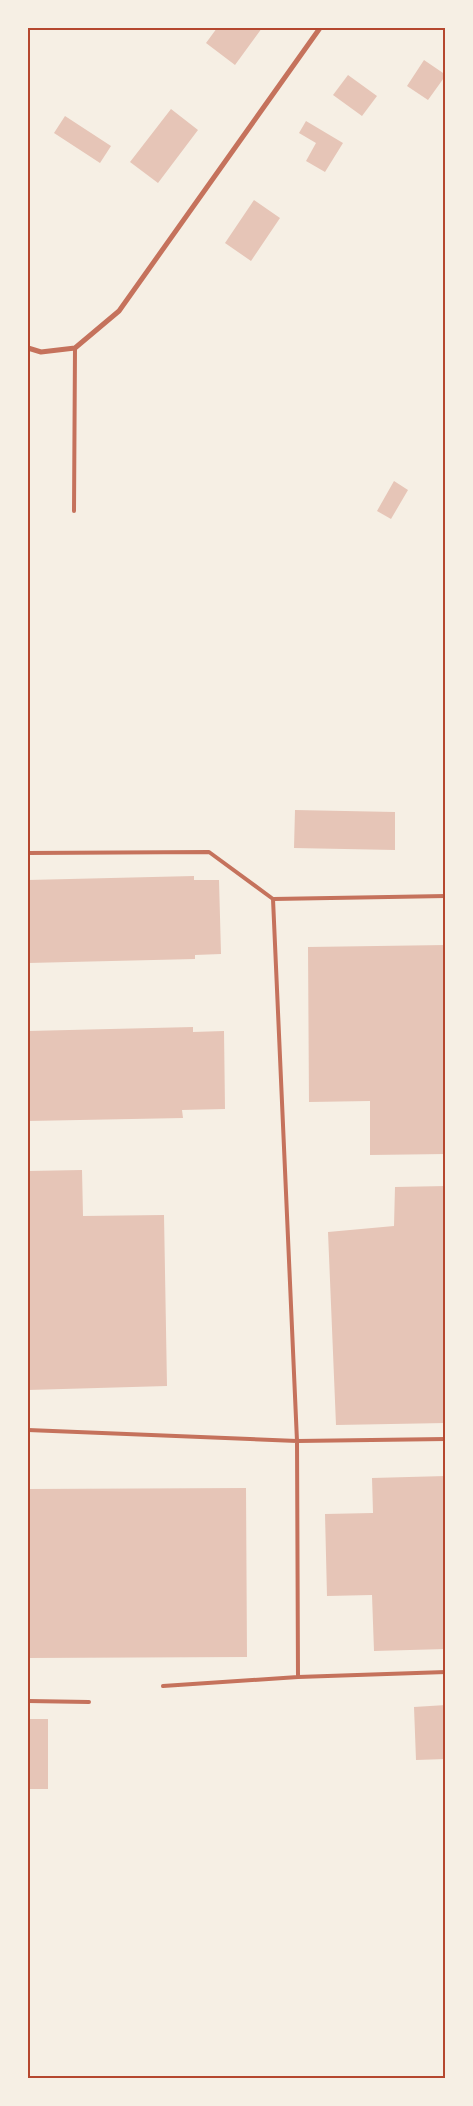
<svg xmlns="http://www.w3.org/2000/svg" width="473" height="2106" font-family="'Exo 2',sans-serif">
<style>
.building{fill:#e6c5b7}
.lines{fill:none;stroke-linecap:round;stroke-linejoin:round}
.service{stroke:#c5725c;stroke-width:4}
.minor{stroke:#c5725c;stroke-width:5}
.neatline{fill:none;stroke:#b5482f;stroke-width:2}
</style>
<rect width="100%" height="100%" fill="#f6efe4"/>
<path class="building" d="M217,28H262L235,65L206,43Z
M424,60L446,75L428,100L407,86Z
M348,75L377,96L362,116L333,95Z
M171,109L198,130L158,183L130,162Z
M65,116L111,146L100,163L54,133Z
M306,121L343,143L325,172L306,161L316,143L299,133Z
M254,200L280,218L251,261L225,243Z
M394,481L408,490L391,519L377,511Z
M295,810L395,812V850L294,848Z
M194,876V880H219L221,954L195,955V959L28,963V880Z
M446,945V1154L370,1155V1101L309,1102L308,947Z
M193,1027V1032L224,1031L225,1109L182,1110L183,1118L28,1121V1031Z
M82,1170L83,1216L164,1215L167,1386L28,1390V1171Z
M446,1186V1423L336,1425L328,1232L394,1226L395,1187Z
M446,1476V1649L374,1651L372,1595L327,1596L325,1514L373,1513L372,1478Z
M246,1488L247,1657L28,1658V1489Z
M446,1705V1759L416,1760L414,1707Z
M28,1719H48V1789H28Z"/>
<g class="lines">
<path class="service" d="M74,511L75,348
M28,853L209,852L273,899
M28,1430L297,1441L446,1439
M298,1677L297,1441L273,899L446,896
M163,1686L298,1677L446,1672
M28,1701L89,1702"/>
<path class="minor" d="M28,348L41,352L75,348L119,311L320,28"/>
</g>
<rect width="473" height="2106" fill="none" stroke="#f6efe4" stroke-width="58"/>
<rect x="29" y="29" width="415" height="2048" class="neatline"/>
</svg>
